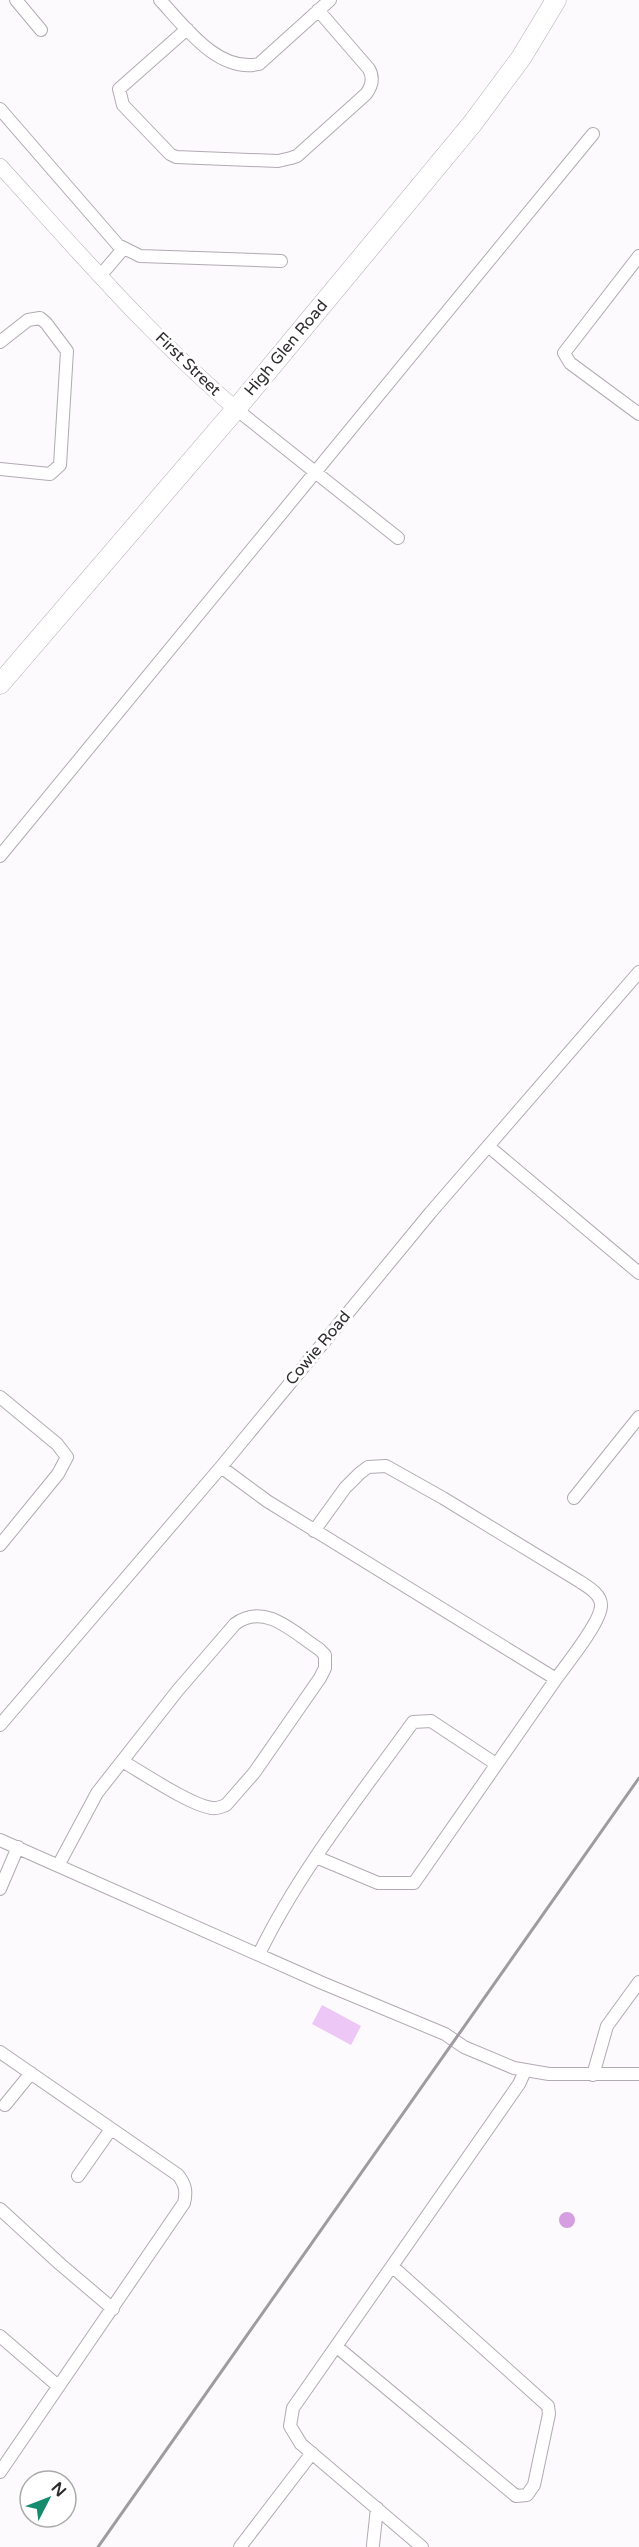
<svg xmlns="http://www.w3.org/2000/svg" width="639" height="2547" font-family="'Varela Round',sans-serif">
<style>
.green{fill:#edc7f5}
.water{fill:#d49ee1}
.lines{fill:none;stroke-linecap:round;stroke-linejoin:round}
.minor-casing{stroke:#b1aab2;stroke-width:14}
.tertiary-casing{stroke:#b1aab2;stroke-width:16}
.primary-casing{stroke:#b1aab2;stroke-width:21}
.minor{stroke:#fff;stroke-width:12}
.tertiary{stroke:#fff;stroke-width:15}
.primary{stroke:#fff;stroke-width:20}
.rail{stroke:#9f9ca0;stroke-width:3}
.labels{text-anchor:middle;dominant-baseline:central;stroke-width:6;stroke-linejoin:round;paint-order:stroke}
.street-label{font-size:16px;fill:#2e2b2e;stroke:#fff}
</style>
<rect width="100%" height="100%" fill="#fdfafe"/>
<path class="green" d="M322,2005L361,2026L351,2045L312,2024Z"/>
<path class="water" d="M559 2220a8 8 0 1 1 16 0a8 8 0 1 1-16 0Z"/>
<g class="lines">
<defs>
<path id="minor" d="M16,0L41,30
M160,0C185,27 218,73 259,64L330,0
M187,29L119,89L123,105L170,154L176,157L278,161L291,158L297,156L366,94C372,86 374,78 369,69L318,10
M0,109L118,245L140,256L281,261
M639,256L564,353L570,363L639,414
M100,276L123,249
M0,342L28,320L40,318L46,323L67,351L60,465L50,474L0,469
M236,409L398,538
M0,856L593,134
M488,1146L639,1273
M0,1397L57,1444L67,1457L58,1474L0,1545
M221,1467L267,1501L556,1679L414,1883H378L316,1857
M574,1498L639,1417
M314,1531L345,1488L360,1473L368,1467L386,1466L443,1498L579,1581C588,1587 601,1594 601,1605C602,1621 566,1665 556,1679
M0,1725L221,1467L431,1212L639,972
M0,1840L320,1982L445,2034L464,2047L514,2068L549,2074H639
M59,1864L97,1793L178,1690L235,1624C265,1602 293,1632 319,1649L325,1655V1668L320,1678L254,1773L226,1805C221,1807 217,1809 212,1808C190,1805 143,1773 122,1761
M0,1889L18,1847
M259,1954C299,1871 359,1797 413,1722L431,1721L496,1764
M0,2052L178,2175C185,2184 187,2191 184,2203L0,2472
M593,2075L607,2026L639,1982
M5,2105L31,2073
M78,2176L111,2129
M0,2209L60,2264L113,2309
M0,2336L58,2386
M337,2347L516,2496L527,2495L534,2485L549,2414L548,2406L393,2267
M373,2545L377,2508
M240,2547L312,2453
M422,2547L301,2444L290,2426L293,2408L519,2084L525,2071"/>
<path id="tertiary" d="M0,166C76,249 150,336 236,409"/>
<path id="primary" d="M0,684L236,409L472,124L521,58L556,0"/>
</defs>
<use href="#minor" class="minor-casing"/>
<use href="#tertiary" class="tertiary-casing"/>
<use href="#primary" class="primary-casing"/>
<use href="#minor" class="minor"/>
<use href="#tertiary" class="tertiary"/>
<use href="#primary" class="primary"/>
<path class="rail" d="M98,2547L639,1778"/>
</g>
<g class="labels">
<g class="street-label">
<text transform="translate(286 348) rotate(-50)">High Glen Road</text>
<text transform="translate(188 364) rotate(44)">First Street</text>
<text transform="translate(318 1348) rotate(-50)">Cowie Road</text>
</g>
</g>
<g transform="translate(48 2499) rotate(48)"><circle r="28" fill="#ffffff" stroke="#abaaab" stroke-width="1.5"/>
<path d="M0-4.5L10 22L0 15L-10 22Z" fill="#168c6e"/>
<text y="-9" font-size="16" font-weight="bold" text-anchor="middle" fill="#2e2b2e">N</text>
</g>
</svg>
